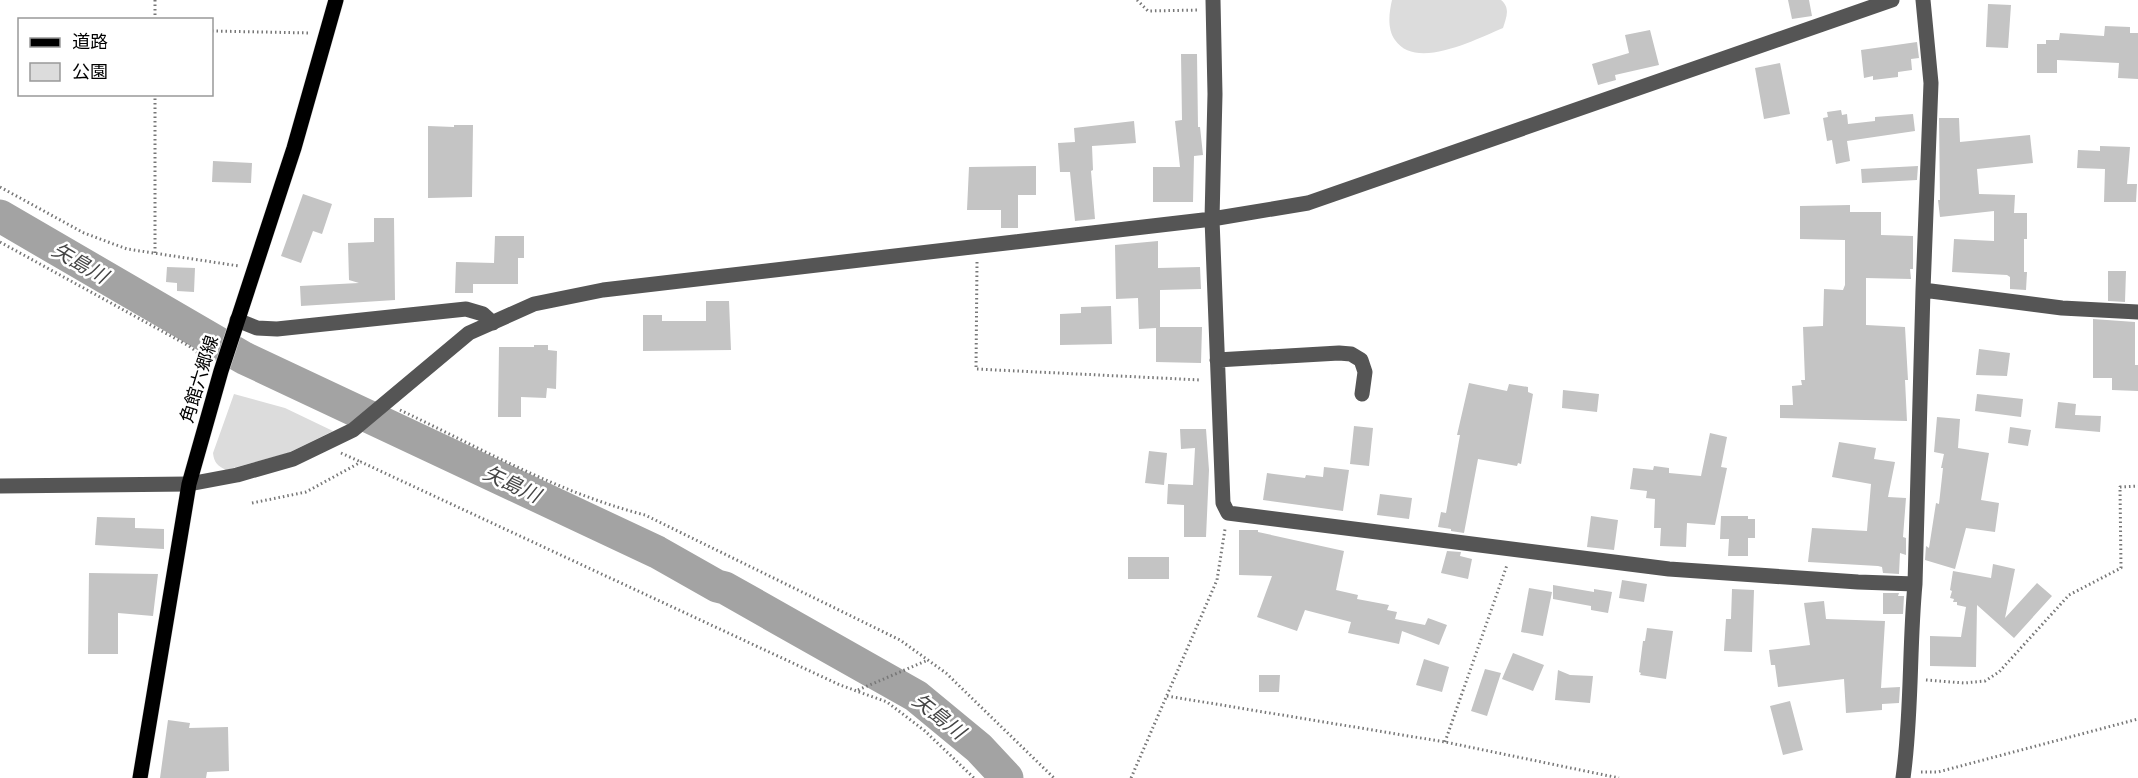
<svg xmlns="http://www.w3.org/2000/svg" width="2138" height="778" font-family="'Roboto Condensed','Noto Sans JP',sans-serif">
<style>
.green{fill:#dcdcdc}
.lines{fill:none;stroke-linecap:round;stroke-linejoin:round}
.river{stroke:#a3a3a3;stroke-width:33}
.building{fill:#c4c4c4}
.major-casing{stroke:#dbdbdb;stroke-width:16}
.path{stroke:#777;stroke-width:3;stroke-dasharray:1.5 3;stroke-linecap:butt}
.minor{stroke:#555;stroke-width:15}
.major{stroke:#000;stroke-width:15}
.labels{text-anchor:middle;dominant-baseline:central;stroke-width:5;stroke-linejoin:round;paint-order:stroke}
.street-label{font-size:18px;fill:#000;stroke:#fff}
.water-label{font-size:20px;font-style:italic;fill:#444;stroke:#fff}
</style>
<rect width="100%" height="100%" fill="#fff"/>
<path class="green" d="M1392,0H1501C1511,8 1506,18 1503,28C1476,39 1416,71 1395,40C1387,29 1389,13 1392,0Z
M234,394L285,408L333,431L288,453L226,470C218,466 214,463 213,453Z"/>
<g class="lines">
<path class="river" d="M0,216L244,358L657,552L717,586L725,588L916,696L979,748L1007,778"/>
</g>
<path class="building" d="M1788,0H1809L1812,16L1792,19Z
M1988,4L2011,5L2008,48L1986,47Z
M2105,26L2130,27V33H2138V79L2118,78L2119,63L2057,60V73H2037V44H2046V40H2059L2060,33L2104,36Z
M1650,30L1659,65L1615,75L1616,80L1598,85L1592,64L1629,53L1625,35Z
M1917,42L1919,58L1911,59L1912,70L1898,72V77L1873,80V76L1864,78L1861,50Z
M1181,54H1197L1198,127H1200L1203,155L1194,156L1193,202H1153V167H1180L1175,121L1182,120Z
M1780,63L1790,114L1764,119L1755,68Z
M1841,110L1842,115L1847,114L1848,124L1875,121V117L1913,114L1915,131L1847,141L1850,161L1836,164L1832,140L1827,141L1823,118L1828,117L1827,112Z
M1939,118H1959L1960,142L2030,135L2033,163L1977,169L1979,194L2015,195L2014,213H2027V239H2024V272H2027L2026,290L2010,289V277L2007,275L1952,272L1954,239L1994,241V211L1940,217L1938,200H1940Z
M1134,121L1136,143L1092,146L1093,170L1091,171L1095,219L1075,221L1070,172H1060L1058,143L1075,142L1074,128Z
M454,125H473L472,197L428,198V126L454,127Z
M2100,146L2130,147L2127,184H2137L2136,202H2104L2105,169L2077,168L2078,150L2100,151Z
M213,161L252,163L251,183L212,182Z
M1036,166V195H1018V228H1001V210H967L969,167Z
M1918,166L1917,180L1862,183L1861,169Z
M303,194L332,204L322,234L313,231L301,263L281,256Z
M1850,205V212H1881V235L1913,236V269H1910L1911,279L1866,278V325L1905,327L1908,380H1905L1907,421L1780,418V405H1793L1792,386L1802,385L1801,380H1805L1803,327L1823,326L1824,289L1843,290L1845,285V240L1800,239V206Z
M374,218H394L395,300L301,306L300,286L359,283L349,280L348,243L374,242Z
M495,236H524V258H518V284H473V293H455L456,262L494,263Z
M1158,241V268L1200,267L1201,289L1160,290V327H1202L1201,363L1156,362V328L1139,329L1138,298L1116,299L1115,245Z
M167,267L195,268L194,292L177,291V283L166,282Z
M2108,271H2126L2125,302L2108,301Z
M706,301H729L731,350L643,351V315H662V321H706Z
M1111,306L1112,344L1060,345V314L1081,313V307Z
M2093,319L2135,322V365H2138V391L2112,390V378H2093Z
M534,345H548V350L557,351L556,389L547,388L546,398L521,397V417H498L499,347H534Z
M1979,349L2010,353L2007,376L1976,375Z
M1469,383L1507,391L1509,384L1528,387V392L1533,394L1521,464L1518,463L1517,466L1478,459L1464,533L1451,531V529L1438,527L1441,512L1446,513L1460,435H1457Z
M1563,390L1599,394L1597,412L1562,408Z
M1977,394L2023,399L2021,417L1975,411Z
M2058,402L2076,404L2075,415L2101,416L2100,432L2055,428Z
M1937,417L1960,419L1958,448L1989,453L1981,500L1999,503L1995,532L1966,528L1955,569L1925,560L1926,546L1929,548L1936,503L1939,504L1943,468H1941L1944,454L1934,452Z
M1354,426L1373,428L1369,466L1350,464Z
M2010,427L2031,430L2028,446L2008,443Z
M1180,429H1206L1209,470L1206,537H1184V505L1167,504L1168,484L1193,485L1195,448L1181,449Z
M1710,433L1727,437L1721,467L1727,468L1715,525L1687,523L1686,547L1660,546L1661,528H1654L1655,499L1646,498L1647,491L1630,489L1633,468L1653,470L1654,466L1669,468V473L1701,476Z
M1839,442L1876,448L1874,459L1895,462L1888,497L1906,498L1903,537L1906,538V555L1900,553L1899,574L1883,573L1882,567L1878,566L1808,562L1812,528L1867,531L1871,484L1832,477Z
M1149,451L1167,453L1164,485L1145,483Z
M1324,467L1349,470L1343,511L1263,500L1267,473L1305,478L1306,475L1323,477Z
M1380,494L1412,498L1409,519L1377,515Z
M1591,516L1618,520L1614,550L1587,547Z
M1721,516H1748V519H1755V538H1748V556H1728L1729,539H1720Z
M97,517L135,518V528L164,529V549L95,545Z
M1239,530H1258V532L1344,551L1336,590L1358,595L1357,599L1389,605L1387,610L1397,612L1395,619L1425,625L1428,618L1447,625L1439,645L1402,631L1399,644L1348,633L1351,622L1305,610L1297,631L1257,617L1272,576L1239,575Z
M1447,551L1461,552L1460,556L1472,559L1468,579L1441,573Z
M1128,557H1169V579H1128Z
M1993,564L2015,569L2005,618L2037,583L2052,596L2014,638L1977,605L1976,667L1930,666V636L1961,637L1966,607L1957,605V602H1953L1954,599L1950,598L1952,591L1950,590L1953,571L1991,578Z
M89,573L158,574L153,616L118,613V654H88Z
M1622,580L1647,584L1644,602L1619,598Z
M1553,585L1594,592V589L1612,592L1608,613L1591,610V606L1553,599Z
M1529,588L1552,592L1543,636L1521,632Z
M1732,589L1754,590L1752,652L1724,651L1726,619H1731Z
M1883,593H1899L1898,596H1904L1903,614H1883Z
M1824,601L1826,619L1885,621L1881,688L1900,687L1899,703L1882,704V710L1846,713L1844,679L1778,687L1775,665H1771L1769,650L1810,645L1804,603Z
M1647,628L1673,631L1666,679L1640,675L1641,673L1639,672L1643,641H1645Z
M1513,653L1544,665L1533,691L1502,679Z
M1424,659L1449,667L1442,692L1416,685Z
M1485,669L1501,673L1487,716L1471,711Z
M1558,670L1570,675L1593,676L1590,703L1555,700Z
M1259,675H1280L1279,692H1259Z
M1790,701L1803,750L1783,755L1770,706Z
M168,720L190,723L189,728L228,727L229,771L207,772L206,778H160Z"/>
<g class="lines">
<defs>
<path id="major" d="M140,778L189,484L221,371L294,148L336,0"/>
</defs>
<use href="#major" class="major-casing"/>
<path class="path" d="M155,0V20
M1137,0L1148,11L1199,10
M212,31L311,33
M155,94V253
M0,187L84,233L127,249L239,266
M0,242L189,346L207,360
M977,262L976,369L1201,380
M400,410C480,448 559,493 645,515L900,640L946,673L1054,778
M341,453L361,462
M252,503L306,492L361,462L840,685L887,702L925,731L974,778
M1926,680L1964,683L1985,681L1999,672L2069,595L2121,568L2120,487L2138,486
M858,690L928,660
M1167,696L1445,742L1619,778
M1445,742L1507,565
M1921,772H1938L2138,719
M1131,778L1217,580L1225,529"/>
<path class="minor" d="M1213,0L1215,94L1212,219L1223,503L1228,513L1669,569L1858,582L1915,584
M1923,290L2062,308L2138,312
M237,320L257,328L277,329L466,309L483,314L493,323
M1217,360L1339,353L1351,354L1361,360L1365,372L1362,394
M0,486L189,484L237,475L293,459L353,430L469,333L534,304L603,290L1212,219L1308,203L1892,0
M1903,778C1912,714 1909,648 1915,584L1923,290L1931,83L1923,0"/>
<use href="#major" class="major"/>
</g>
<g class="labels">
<g class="street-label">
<text transform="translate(199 379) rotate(-73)">角館六郷線</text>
</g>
<g class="water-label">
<text transform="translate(80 263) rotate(30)">矢島川</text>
<text transform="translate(512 484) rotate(25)">矢島川</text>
<text transform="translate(939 716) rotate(38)">矢島川</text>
</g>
</g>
<rect x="18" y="18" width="195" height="78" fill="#ffffff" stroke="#999999" stroke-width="1.5"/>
<rect x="30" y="38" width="30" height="9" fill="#000000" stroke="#999999" stroke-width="1.5"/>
<text x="72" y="48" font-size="18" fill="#000000">道路</text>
<rect x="30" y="63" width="30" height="18" fill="#dcdcdc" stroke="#999999" stroke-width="1.5"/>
<text x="72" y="78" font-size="18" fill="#000000">公園</text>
</svg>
